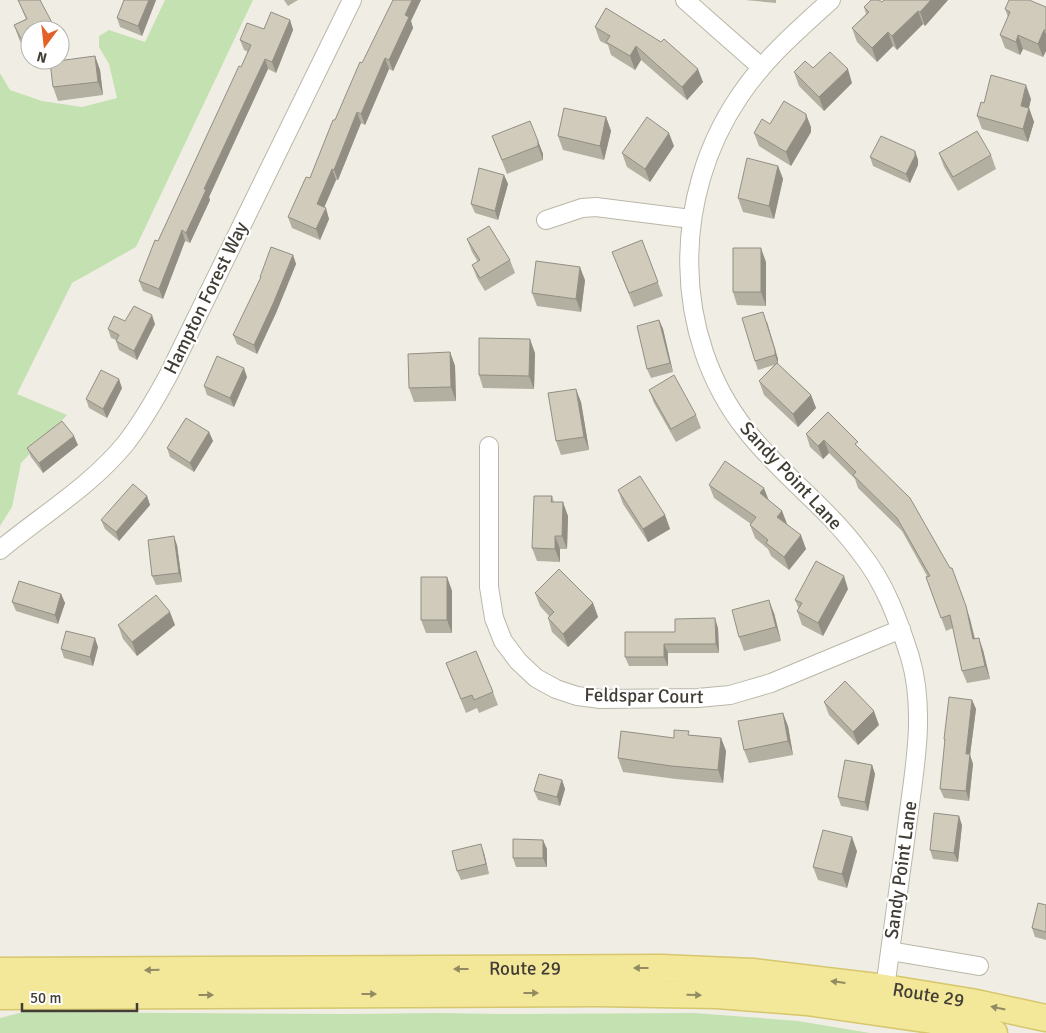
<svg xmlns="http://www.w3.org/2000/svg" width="1046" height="1033" font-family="Signika,sans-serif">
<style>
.green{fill:#c4e1b1}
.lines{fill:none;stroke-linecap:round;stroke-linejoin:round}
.minor-casing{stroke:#bab7a8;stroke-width:20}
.primary-casing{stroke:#d6c66c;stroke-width:29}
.minor{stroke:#fff;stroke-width:18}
.primary{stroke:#f3e79a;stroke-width:26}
.wall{fill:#b3afa1}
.shaded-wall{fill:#928e83}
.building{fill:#d0cbbb;stroke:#928e83}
.oneway{fill:#928a62}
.labels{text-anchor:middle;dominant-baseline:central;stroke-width:4.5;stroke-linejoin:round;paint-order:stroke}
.street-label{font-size:19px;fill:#423e35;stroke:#fff}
</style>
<rect width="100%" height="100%" fill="#f0eee4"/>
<path class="green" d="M165,0H253L136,247L72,283L17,394L67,415L21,463L12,507L0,526V73L10,90L42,101L82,107L117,98L109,64L99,47V36L109,30L145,42Z
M23,1012L348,1014L437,1013L500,1014L695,1013L798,1021L870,1033H0V1018Z"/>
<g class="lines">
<defs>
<path id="minor" d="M685,0L761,67
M831,0C798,30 764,59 739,97C672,196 671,335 746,430C780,474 827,507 860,552C885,583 898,619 910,657C927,714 913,776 906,834C899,885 892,937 885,988
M546,220L582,208L596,207L691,219
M489,446V587L494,618L503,641L518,661L536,678L556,689L577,696L601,699L698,698L730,695L771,683L901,629
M0,550C42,515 91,486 126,443C143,421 156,398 169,374L352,0
M890,951L979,966"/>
<g id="primary">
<path id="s1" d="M0,971L661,968L753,972L885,988L971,1002L1046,1018"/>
<path d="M0,996L598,993L717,995L807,1002L932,1020L994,1033"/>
</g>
</defs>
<use href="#minor" class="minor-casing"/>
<use href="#primary" class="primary-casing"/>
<use href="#minor" class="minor"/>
<use href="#primary" class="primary"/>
</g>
<path class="wall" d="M18,0H40L30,30V60H38L32,63L19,39L14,25L26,19Z
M124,0H156L142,36L120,27L117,18Z
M284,0H298L288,6Z
M745,0H776V3Z
M948,0L925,26L923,24L897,50L893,46L877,62L857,42L852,28L866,14L864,7L882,2Z
M1046,7V51L1043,57L1023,49L1020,55L1005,48L1000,35L1008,17L1005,9Z
M606,8L703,82L687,100L641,60L635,70L611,55L608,45L600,41L595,27Z
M290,20L293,30L276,73L268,69L209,197L210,200L190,243L185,241L163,299L143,291L139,281L158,241L241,67L248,52L244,50L240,40L264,29Z
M411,21L413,28L393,71L389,69L365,125L361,123L338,180H336L324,207L329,219L320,240L292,228L288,217L310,178L335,120L362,63Z
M95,56L100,70L103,95L58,101L53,87Z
M813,68L852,83L824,111L799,86L794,72Z
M1031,99L1029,108L1034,122L1028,142L982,129L977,116L984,103Z
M606,117L611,131L604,160L563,150L558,136Z
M770,124L811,127V132L791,166L759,146L754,133Z
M492,136L538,141L543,154V160L507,174Z
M674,146L650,182L627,167L622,153Z
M915,151L918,160V165L910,183L873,166L870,157Z
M939,153L991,155L996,169L958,191L944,167Z
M778,166L783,179L774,219L743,212L738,198Z
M504,175L508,184L498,220L475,213L471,204Z
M467,239L510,260L515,273L485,291L477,278L472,265L478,262L472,252Z
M642,240L663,296L634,307L617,265Z
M293,255L296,264L276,313L257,354L237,344L233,335L261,279L260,277Z
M766,262V306L737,305L733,292Z
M585,280L581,312L537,306L532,293Z
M659,320L663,329L673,372L651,378L647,369Z
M125,321L155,324L137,360L119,350L116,341V340L111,338L108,329Z
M767,321L778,359V364L811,395L816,408L798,427L764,395L759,381L774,365L758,370L755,361Z
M450,352L455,366L456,401L414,402L409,388Z
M535,353L534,389L483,388L479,375Z
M247,377L234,407L207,395L204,386Z
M122,388L107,418L89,408L86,399Z
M649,390L696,415L701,428L676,442L654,403Z
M581,402L589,450L561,455L556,441Z
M209,432L213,441L194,472L170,457L167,448Z
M806,434L860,448L970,619L975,638L983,650L990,679L967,683L962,671L953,628L946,631L926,577L927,576L902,531L858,488L855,479L829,453L823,459L810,447Z
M78,445L43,473L31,457L27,448Z
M709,485L768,500L782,511L787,524L806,549L789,570L771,556L768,549L755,538L750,525L751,524L714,498Z
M618,490L665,515L670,529L648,542L623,504Z
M147,496L150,505L119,541L105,529L101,520Z
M552,496L554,502L568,516L567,549H560V562L537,561L532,548Z
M177,545L182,582L156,585L152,576Z
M447,577L452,591V633H426L421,620Z
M848,589L823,636L802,625L797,611L799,609L795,600Z
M535,593L593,603L598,617L568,647L552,632L548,618L549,616L540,606Z
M61,594L65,603L58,624L16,611L12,602Z
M774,613L781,641L744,651L739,637Z
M118,625H175L137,656L123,639Z
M718,628L719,653H668V666H629L625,657L675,632Z
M98,647L93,666L64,658L61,649Z
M446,663L493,692L498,705L479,713L477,708L466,713Z
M972,700L976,709L970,755L973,764L969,801L944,798L940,789L945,742L944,739Z
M824,702L879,725L858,745L829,715Z
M788,726L793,755L749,763L744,750Z
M690,735L721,738L726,751L723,783L676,779L623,772L618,758L674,738Z
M872,765L875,774L868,811L841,806L838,797Z
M562,780L565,789L560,806L538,800L534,791Z
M962,825L958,862L933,859L930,850Z
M547,849V867H516L513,858Z
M857,851L847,888L818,880L813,867Z
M484,853L489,874L461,880L457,871Z
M1046,905V940L1035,937L1032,928Z"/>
<path class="shaded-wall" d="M149,0H156L142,36L138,26Z
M412,0H421L411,21L413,28L393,71L389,60L405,15Z
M931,0H948L925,26L920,12Z
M918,11L923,24L897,50L892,36Z
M290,20L293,30L276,73L272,62Z
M1044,30L1046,34V51L1043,57L1038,44Z
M888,32L893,46L877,62L872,48Z
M1018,35L1023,49L1020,55L1016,42Z
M636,46L641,60L635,70L630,56Z
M95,56L100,70L103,95L98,82Z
M385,58L389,69L365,125L361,114Z
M265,59L268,69L209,197L210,200L190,243L186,233L204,189Z
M698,69L703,82L687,100L682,87Z
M848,69L852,83L824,111L819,97Z
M1026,85L1031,99L1026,119L1021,106Z
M1029,108L1034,122L1028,142L1023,129Z
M357,112L361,123L338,180L334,170Z
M806,114L811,127V132L791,166L786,152Z
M606,117L611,131L604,160L600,146Z
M669,133L674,146L650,182L645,169Z
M538,141L543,154V160L538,146Z
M915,151L918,160V165L910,183L906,174Z
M778,166L783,179L774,219L769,206Z
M332,169L336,180L321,215L317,204Z
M504,175L508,184L498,220L495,211Z
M326,208L329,219L320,240L316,229Z
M182,230L185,241L163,299L159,289Z
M761,248L766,262V306L761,292Z
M293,255L296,264L276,313L257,354L254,345Z
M580,267L585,280L581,312L576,299Z
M763,312L778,359V364L775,355Z
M152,315L155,324L137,360L134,351Z
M659,320L663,329L673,372L670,363Z
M530,339L535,353L534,389L529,376Z
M450,352L455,366L456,401L451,387Z
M244,368L247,377L234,407L230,398Z
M119,379L122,388L107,418L103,409Z
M576,389L581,402L589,450L584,437Z
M811,395L816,408L798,427L793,414Z
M209,432L213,441L194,472L190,463Z
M74,436L78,445L43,473L39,463Z
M824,440L829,453L823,459L818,446Z
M764,488L769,501L760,493Z
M147,496L150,505L119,541L116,532Z
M563,502L568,516L567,549L562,536Z
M782,511L787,524L777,517Z
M665,515L670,529L648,542L643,529Z
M801,535L806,549L789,570L784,557Z
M174,536L177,545L182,582L179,573Z
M555,536L560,549V562L555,549Z
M844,576L848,589L823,636L818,623Z
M447,577L452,591V633L447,620Z
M61,594L65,603L58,624L55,615Z
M769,600L774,613L781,641L776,627Z
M593,603L598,617L568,647L563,634Z
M966,606L970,619L977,651L973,639Z
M170,612L175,625L137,656L132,642Z
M715,618L718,628L719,653L716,644Z
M95,638L98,647L93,666L90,657Z
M979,638L983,650L990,679L985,666Z
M664,644L668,653V666L664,657Z
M972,700L976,709L970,755L973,764L969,801L966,791V754Z
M874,711L879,725L858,745L853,732Z
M783,713L788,726L793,755L788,741Z
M721,738L726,751L723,783L718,770Z
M872,765L875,774L868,811L865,802Z
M562,780L565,789L560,806L557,797Z
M959,816L962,825L958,862L954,853Z
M852,837L857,851L847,888L842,874Z
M543,840L547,849V867L543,858Z
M481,844L484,853L489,874L486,864Z"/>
<path class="building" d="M18,0H40L56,30H30V48L27,50L14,25L27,19Z
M124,0H149L138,26L117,18Z
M393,0H412L405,15L409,17L389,60L385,58L361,114L357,112L334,170L332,169L317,204L326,208L316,229L288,217L306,177L310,178L333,120H335L360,62L362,63Z
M871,0H879L882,2L884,0H931L920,12L918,11L892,36L888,32L872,48L852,28L869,12L864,7Z
M1009,0H1029L1046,7V30H1044L1038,44L1018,35L1016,42L1000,35L1010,12L1005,9Z
M606,8L661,42L664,39L698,69L682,87L636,46L630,56L606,42L610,36L595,27Z
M271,12L290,20L272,62L265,59L204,189L206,190L186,233L182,230L159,289L139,281L155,240L158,241L239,66L241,67L251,45L240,40L247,23L264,29Z
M830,52L848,69L819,97L794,72L805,61L813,68Z
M95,56L98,82L53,87L50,62Z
M991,75L1026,85L1021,106L1029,108L1023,129L977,116L981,102L984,103Z
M784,101L806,114V119L786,152L754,133L762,119L770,124Z
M564,108L606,117L600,146L558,136Z
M647,117L669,133L645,169L622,153Z
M530,121L538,141V146L502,160L492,136Z
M977,131L991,155L953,177L939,153Z
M881,136L915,151V156L906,174L870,157Z
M747,158L778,166L769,206L738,198Z
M479,168L504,175L495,211L471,204Z
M489,226L510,260L480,278L472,265L480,260L467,239Z
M642,240L658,282L629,293L612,252Z
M271,247L293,255L273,304L254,345L233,335L261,277H260Z
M733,248H761V292H733Z
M536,261L580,267L576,299L532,293Z
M134,306L152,315L134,351L116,341L119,335L108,329L114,316L125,321Z
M763,312L775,350V355L755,361L742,318Z
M659,320L670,363L647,369L637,326Z
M479,338L530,339L529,376L479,375Z
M450,352L451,387L409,388L408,354Z
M217,356L244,368L230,398L204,386Z
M777,363L811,395L793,414L759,381Z
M101,370L119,379L103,409L86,399Z
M674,375L696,415L671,429L649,390Z
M576,389L584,437L556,441L548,393Z
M828,412L858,442L855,444L910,498L950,568H952L966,606L973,639L979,638L985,666L962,671L950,615L941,618L926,577L930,576L897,518L853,475L856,472L824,440L818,446L806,434Z
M186,418L209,432L190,463L167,448Z
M62,421L74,436L39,463L27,448Z
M725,461L764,488L760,493L782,511L777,517L801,535L784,557L766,543L768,540L750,525L756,517L709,485Z
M640,476L665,515L643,529L618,490Z
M133,484L147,496L116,532L101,520Z
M534,496H552L551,502H563L562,536H555V549L532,548Z
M174,536L179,573L152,576L148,540Z
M816,561L844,576L818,623L797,611L802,603L795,600Z
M559,569L593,603L563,634L548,618L554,612L535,593Z
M421,577H447V620H421Z
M19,581L61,594L55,615L12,602Z
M156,595L170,612L132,642L118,625Z
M769,600L776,627L739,637L732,610Z
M715,618L716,644H664V657H625V632H675V619Z
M66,631L95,638L90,657L61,649Z
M476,651L493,692L474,700L472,695L461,699L446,663Z
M845,681L874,711L853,732L824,702Z
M949,697L972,700L966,754H970L966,791L940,789L945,739H944Z
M783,713L788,741L744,750L738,721Z
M674,730L689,731L688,735L721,738L718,770L671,766L618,758L621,731L674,738Z
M845,760L872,765L865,802L838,797Z
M539,774L562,780L557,797L534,791Z
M934,813L959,816L954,853L930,850Z
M823,830L852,837L842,874L813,867Z
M513,839L543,840V858H513Z
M481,844L486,864L457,871L452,851Z
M1038,903L1046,905V932L1032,928Z"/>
<defs><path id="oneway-solid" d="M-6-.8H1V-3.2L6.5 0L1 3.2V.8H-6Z" transform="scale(1.25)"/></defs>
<g class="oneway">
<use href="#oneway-solid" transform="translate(641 968) rotate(180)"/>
<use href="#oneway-solid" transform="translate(461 969) rotate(180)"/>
<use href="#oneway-solid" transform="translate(152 970) rotate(179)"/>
<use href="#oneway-solid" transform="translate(838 982) rotate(-173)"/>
<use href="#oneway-solid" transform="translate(531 993)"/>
<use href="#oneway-solid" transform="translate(369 994)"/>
<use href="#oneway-solid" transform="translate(206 995)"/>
<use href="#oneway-solid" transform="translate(694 995) rotate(1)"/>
<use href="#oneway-solid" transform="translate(998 1008) rotate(-168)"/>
</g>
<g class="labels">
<g class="street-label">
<text transform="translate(206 298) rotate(-64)">Hampton Forest Way</text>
<text transform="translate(791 476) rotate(47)">Sandy Point Lane</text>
<text transform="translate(644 696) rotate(1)">Feldspar Court</text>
<text transform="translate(901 870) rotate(-82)">Sandy Point Lane</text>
<text stroke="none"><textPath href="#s1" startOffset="525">Route 29</textPath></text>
<text stroke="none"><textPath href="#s1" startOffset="930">Route 29</textPath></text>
</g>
</g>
<g transform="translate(45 45) rotate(195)"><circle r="24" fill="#ffffff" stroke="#b3b2ae"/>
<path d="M0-4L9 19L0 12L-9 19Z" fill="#e36129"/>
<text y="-8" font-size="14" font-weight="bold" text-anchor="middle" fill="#423e35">N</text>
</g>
<path d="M22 1003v8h115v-8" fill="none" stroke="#423e35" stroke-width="2.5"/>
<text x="30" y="1003" font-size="15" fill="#423e35" stroke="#ffffff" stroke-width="4" paint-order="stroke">50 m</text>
</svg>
